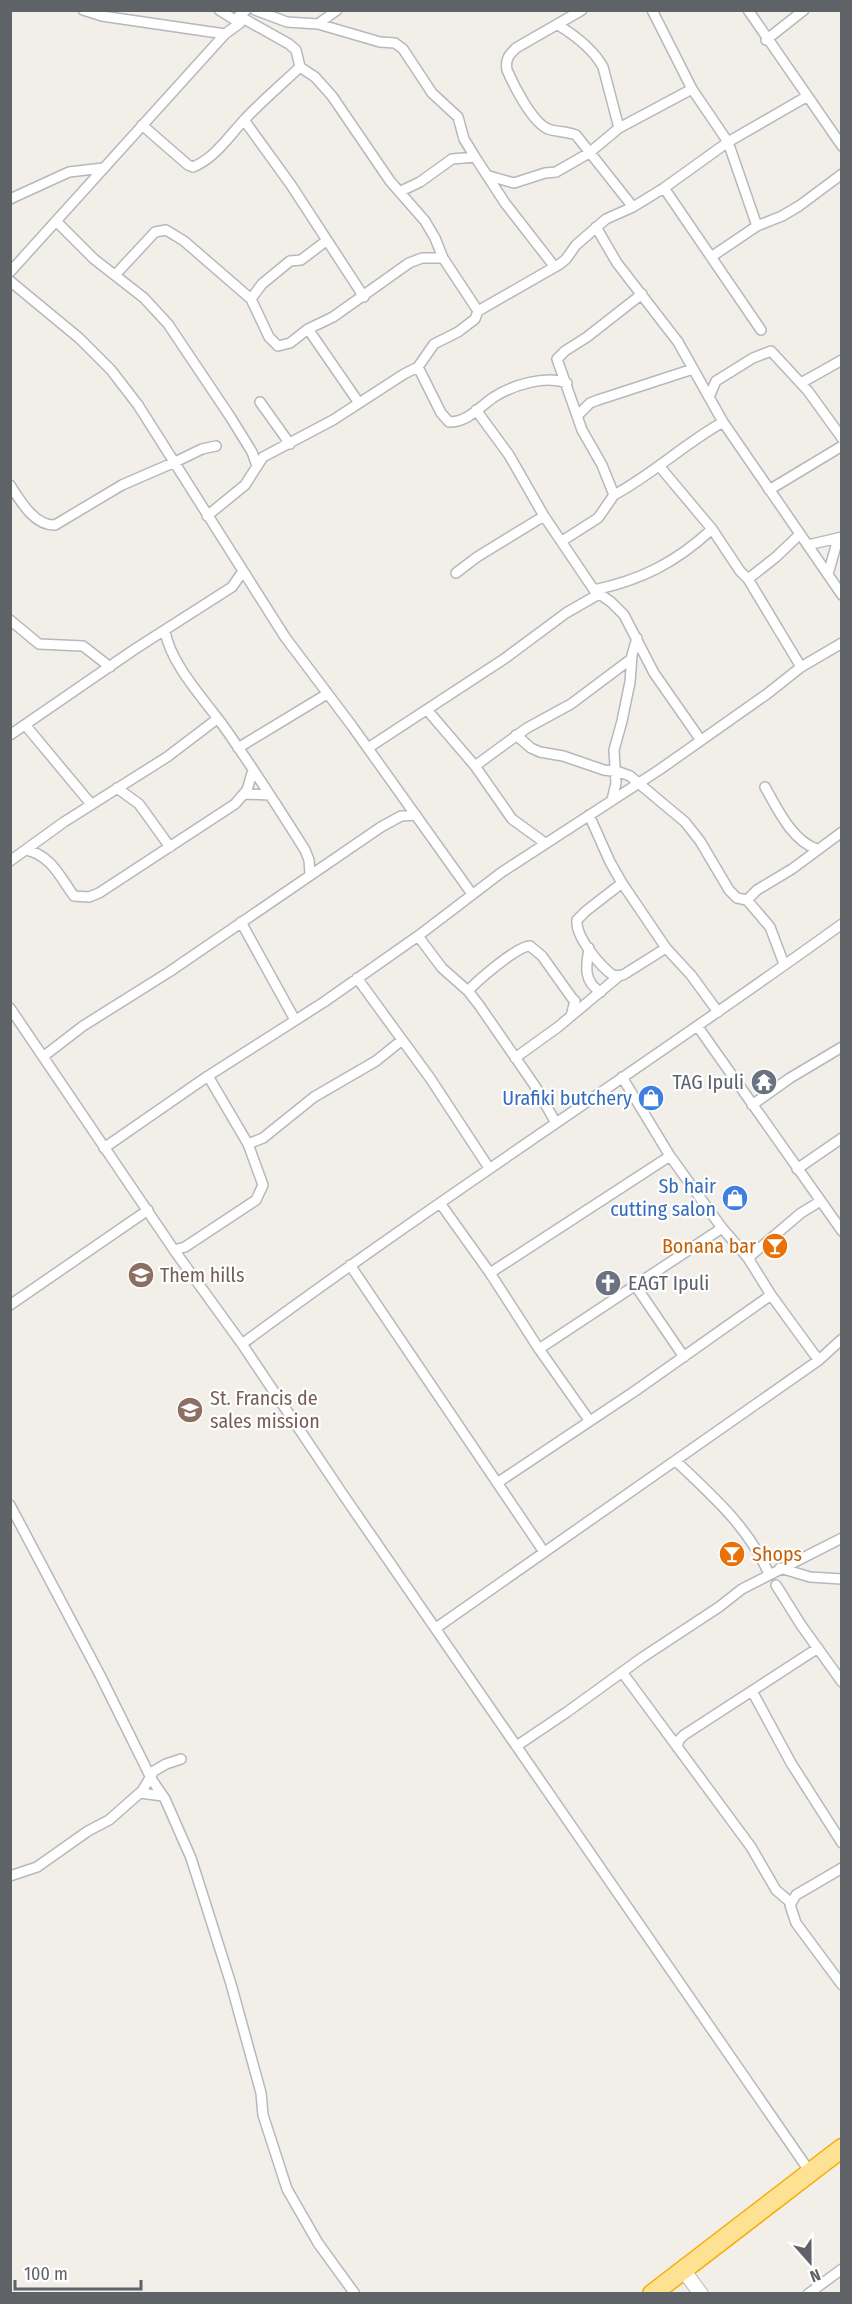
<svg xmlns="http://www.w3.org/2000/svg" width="852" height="2304" font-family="'Fira Sans Condensed',sans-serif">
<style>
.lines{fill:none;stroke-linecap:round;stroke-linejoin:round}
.street-casing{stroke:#b5b8bc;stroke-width:12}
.secondary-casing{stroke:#b6babf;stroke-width:16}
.highway-casing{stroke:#f9ab00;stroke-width:21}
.street{stroke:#fff;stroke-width:9}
.secondary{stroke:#fff;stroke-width:14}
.highway{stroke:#fde293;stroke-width:18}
.labels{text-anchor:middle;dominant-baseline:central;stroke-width:4.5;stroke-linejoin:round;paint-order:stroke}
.worship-label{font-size:20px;fill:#5b616d;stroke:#fff;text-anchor:end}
.shop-label{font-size:20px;fill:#366cbe;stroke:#fff;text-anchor:end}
.food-label{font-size:20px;fill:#c56008;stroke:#fff;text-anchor:end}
.education-label{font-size:20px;fill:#785e54;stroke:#fff;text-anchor:start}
</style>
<rect width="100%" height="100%" fill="#f1efe8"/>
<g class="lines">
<defs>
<path id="street" d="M83,10L102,16L225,34
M219,10L240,23
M255,10L287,22L318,24L380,42L395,43L403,49L432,93L458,117L464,139L475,157L505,203L554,266
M582,10L516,48C509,55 505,59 507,70C514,86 532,122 548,129C556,132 566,131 576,135L633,207
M652,10L692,89L728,142L757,226
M748,10L842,146
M318,24L337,10
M558,25C576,36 593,49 603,67L619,128
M766,40L804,10
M300,67L315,77L332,96L390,181L425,221L435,238L443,258
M244,120L291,185L364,297
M142,125L188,165L193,167C215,158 229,136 245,119C262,101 282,84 300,67L296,50L289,44L239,16
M489,176L514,183L545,173L556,172L589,153L619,128L692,89
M664,188L761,330
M401,191L420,182L452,159L475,157
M10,199L69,172L103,168
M56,221L94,259L144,298L168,324L231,418L252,452L257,466
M596,227L617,263L678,342L723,422L842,595
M711,257L757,226L782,216L799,206L842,174
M10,272L225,34L240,23L239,16L246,10
M116,274L155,232L166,230L184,241L251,299L269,337L278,346L290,343L308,329L333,317L409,263L422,258H443L478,311
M10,281L79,338L111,370L138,405L285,637L352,726L472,894
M251,299L262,284L290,261L301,260L326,241
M308,329L359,403
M418,367L441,413L449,422C468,422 478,408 494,397C513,385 545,375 567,383
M801,383L842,360
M709,397L716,381L753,358L771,351L808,391L842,438
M260,402L290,444
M476,410L509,455L544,516L594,590L611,602L624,615L654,673L700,739
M578,415L590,403L598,400L693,369
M660,467L712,529L740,571L748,579L801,667
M10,485C20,500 34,526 55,525L122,485L175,462L202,449L216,446
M769,490L842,446
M614,495C653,474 684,444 723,422
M207,516L245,485L263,457L333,420L404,374L418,367L434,344L458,332L475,319L478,311L560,264L566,259L576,245L606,219L633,207L664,188L728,142L806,97
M562,541L598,518L614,495L602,465L582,430L557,359L565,351L587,337L642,294
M808,545L842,537
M456,573L477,557L544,516
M828,574L838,539
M748,579L776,557L799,535
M594,590C641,580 675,563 711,530
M10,620L39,644L83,646L110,667
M165,631C171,666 207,702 227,731C254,770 280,810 305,850L309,860L310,874
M428,711L475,766L512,819L545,843
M26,726L91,804
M10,735L135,649L232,587L243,571
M516,735L531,748L540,752L563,756L604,770L619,772L630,776L685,822L700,841L729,890L737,898L747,900L770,927L784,964
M238,748L327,694
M368,748L504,659L566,613L599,594
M475,766L527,728L571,704L631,659
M765,787C777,808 792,841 817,849
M117,788L139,804L170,847
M245,794L270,795
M612,800L616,783L614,750L622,721L630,682L632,655L637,638
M589,815L610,862L622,883L666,948L691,975L718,1012
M26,850C51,855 60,877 74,896L89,897L99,893L235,804L247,790L253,770
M10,861L64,822L167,757L217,719
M622,883L586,911L577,920C575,937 601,967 614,976L623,975L666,948
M747,900L757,890L792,869L842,832
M241,922L295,1020
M418,936L442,968L468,991L479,1005L535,1086L556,1123
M589,948C586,966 583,982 601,992
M357,978L430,1078L489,1168
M468,991C477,981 517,946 530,946L542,956L572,998L575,1001L571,1016
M10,1008L174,1250L242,1344L344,1496L810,2172
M698,1027L842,1231
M44,1056L83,1026L169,972L381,827L401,816L416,815
M515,1058L558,1027L619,976
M622,1077L670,1156L722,1228L748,1258L771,1295L814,1354L819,1360L842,1339
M752,1105L790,1078L842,1047
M248,1144L263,1138L314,1097L376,1061L402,1040
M104,1148L208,1076L324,1002L418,936L502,872L659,770L767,694L801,667L842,643
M797,1169L842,1138
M440,1203L490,1273L539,1349L589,1420
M174,1250L185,1247L256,1200L263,1185L248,1144L208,1076
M748,1258L801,1213L819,1202
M350,1265L544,1552
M490,1273L670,1156
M635,1285L684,1357
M10,1305L148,1210
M242,1344C438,1199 644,1067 842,924
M539,1349L722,1228
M676,1461C713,1497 748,1526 769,1574
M497,1483L635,1391L771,1295
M10,1505L100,1675L152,1780L165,1799L191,1858L231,1984L261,2093L263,2115L287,2189L318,2243L355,2294
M780,1568L810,1577L842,1579
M776,1585L801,1625L842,1682
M436,1628L819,1360
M622,1672L751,1847L776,1890L790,1902
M752,1691L791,1763L842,1843
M518,1745L567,1712L643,1657L719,1607L742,1589L842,1538
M677,1747L679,1740L684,1735L818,1648
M140,1793L163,1796
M842,1868L796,1895L790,1905L796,1923L842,1985
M10,1876L37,1867L88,1831L109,1820L142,1791L154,1771L166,1764L181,1759
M808,2294L842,2269"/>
<path id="secondary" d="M684,2271L701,2294"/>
<path id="highway" d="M652,2294L842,2148"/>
</defs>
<use href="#street" class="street-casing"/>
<use href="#secondary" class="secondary-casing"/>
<use href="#highway" class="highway-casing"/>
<use href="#street" class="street"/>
<use href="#secondary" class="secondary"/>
<use href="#highway" class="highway"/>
</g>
<defs>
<symbol id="temple-disc" viewBox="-11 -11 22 22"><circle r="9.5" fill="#6b7280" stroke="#fff"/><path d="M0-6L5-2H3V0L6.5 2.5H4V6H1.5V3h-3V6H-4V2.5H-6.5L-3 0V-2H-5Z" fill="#fff"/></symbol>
<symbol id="shop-disc" viewBox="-11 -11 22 22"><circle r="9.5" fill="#3f7fe0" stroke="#fff"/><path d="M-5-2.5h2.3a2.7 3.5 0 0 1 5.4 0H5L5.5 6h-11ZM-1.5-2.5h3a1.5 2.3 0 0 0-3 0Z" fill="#fff"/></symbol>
<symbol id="bar-disc" viewBox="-11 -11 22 22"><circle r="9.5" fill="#e8710a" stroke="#fff"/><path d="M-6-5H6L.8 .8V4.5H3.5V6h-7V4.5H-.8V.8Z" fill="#fff"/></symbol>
<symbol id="school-disc" viewBox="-11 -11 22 22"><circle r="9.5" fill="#8d6e63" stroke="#fff"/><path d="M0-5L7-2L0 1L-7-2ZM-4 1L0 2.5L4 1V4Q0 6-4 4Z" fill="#fff"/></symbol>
<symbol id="church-disc" viewBox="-11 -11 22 22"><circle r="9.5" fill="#6b7280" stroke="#fff"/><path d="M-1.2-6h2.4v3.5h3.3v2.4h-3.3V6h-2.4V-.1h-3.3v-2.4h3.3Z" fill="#fff"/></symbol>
</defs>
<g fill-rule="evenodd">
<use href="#temple-disc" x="749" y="1067" width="30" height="30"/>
<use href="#shop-disc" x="636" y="1083" width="30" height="30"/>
<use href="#shop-disc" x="720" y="1183" width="30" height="30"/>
<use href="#bar-disc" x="760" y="1231" width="30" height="30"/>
<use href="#school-disc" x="126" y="1260" width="30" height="30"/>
<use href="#church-disc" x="593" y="1268" width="30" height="30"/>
<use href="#school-disc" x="175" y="1395" width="30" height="30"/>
<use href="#bar-disc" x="717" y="1539" width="30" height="30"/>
</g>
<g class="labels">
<g class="worship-label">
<text x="744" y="1082">TAG Ipuli</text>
<text x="628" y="1283" text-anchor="start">EAGT Ipuli</text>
</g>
<g class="shop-label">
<text x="632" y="1098">Urafiki butchery</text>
<text x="716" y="1186">Sb hair<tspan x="716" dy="23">cutting salon</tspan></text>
</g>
<g class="food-label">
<text x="756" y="1246">Bonana bar</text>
<text x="752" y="1554" text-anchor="start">Shops</text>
</g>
<g class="education-label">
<text x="160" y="1275">Them hills</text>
<text x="210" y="1398">St. Francis de<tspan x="210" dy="23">sales mission</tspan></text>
</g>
</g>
<rect width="852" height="2304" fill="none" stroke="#5f6368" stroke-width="24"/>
<g transform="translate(810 2262) rotate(159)" stroke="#ffffff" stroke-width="4.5" paint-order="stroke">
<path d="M0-4.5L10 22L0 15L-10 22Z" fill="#5f6368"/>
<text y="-9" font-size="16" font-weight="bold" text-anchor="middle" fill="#5f6368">N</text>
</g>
<path d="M15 2280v9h126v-9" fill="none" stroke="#5f6368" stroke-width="3"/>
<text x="24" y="2280" font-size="18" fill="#5f6368" stroke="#ffffff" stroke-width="4.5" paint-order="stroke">100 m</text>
</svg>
